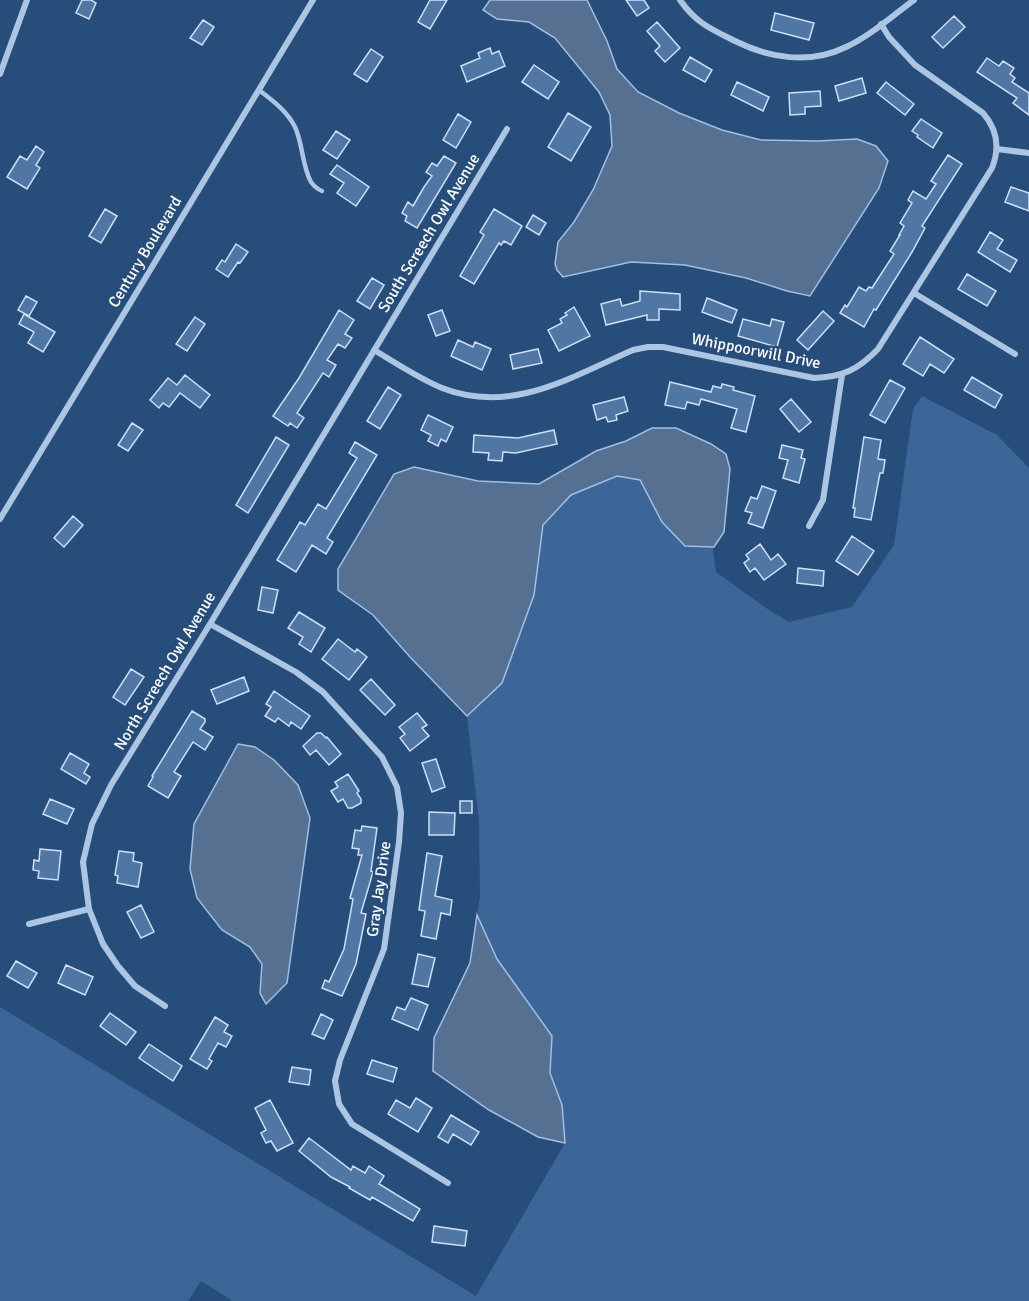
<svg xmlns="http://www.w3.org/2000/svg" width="1029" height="1301" font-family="Signika,sans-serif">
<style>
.green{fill:#3b6697}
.water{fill:#557091;stroke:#9fc0e4;stroke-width:1.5}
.building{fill:#5077a3;stroke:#cddff3;stroke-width:1.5}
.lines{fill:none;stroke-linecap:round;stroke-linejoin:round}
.lane{stroke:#abc5e3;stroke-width:4.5}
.street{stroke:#abc5e3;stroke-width:6}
.labels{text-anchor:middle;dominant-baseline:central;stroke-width:5;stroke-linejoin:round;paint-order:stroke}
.street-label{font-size:16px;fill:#fff;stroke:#274d7a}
</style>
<rect width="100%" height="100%" fill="#274d7a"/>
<path class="green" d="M922,396L997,435L1029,468V1301H233L201,1281L188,1301H0V1007L476,1296L565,1143L562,1105L550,1073L552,1036L497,959L477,915L480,897L479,821L467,716L502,683L534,595L543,525L571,495L617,476L640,480L662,522L684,546L714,547L713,550L716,572L769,610L789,622L852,607L894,545L913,409Z"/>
<path class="water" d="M490,0H587L607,41L617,69L638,92L679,113L722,130L761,140L818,141L857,139L876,146L888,161L879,188L810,296L787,291L746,278L685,265L631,262L563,277L557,270L555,264L558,242L574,222L593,190L612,146L610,115L599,92L555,38L529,22L497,19L483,10Z
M652,428H676L711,444L726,454L730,469L724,532L714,547L685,546L662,522L640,480L617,476L571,495L543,525L534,595L502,683L467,716L410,657L373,615L338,590V569L394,474L414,467L478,481L539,484L596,451L626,441Z
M238,744L255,747L274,760L298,785L310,818L287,983L266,1004L260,993L262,964L250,947L222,930L197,898L190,869L194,824Z
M477,915L497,959L552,1036L550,1073L562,1105L565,1143L538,1137L489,1110L433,1071L434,1038L470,963Z"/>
<path class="building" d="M82,0H91L96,3L89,19L76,13Z
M430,0H447L430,29L418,22Z
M626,0H644L649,8L637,16Z
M775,13L814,23L809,40L771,30Z
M954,16L965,27L943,48L932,37Z
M203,20L214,27L202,45L190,38Z
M657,22L680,48L665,62L655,51L660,46L647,31Z
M490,48L492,54L499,51L505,66L467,82L461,66L480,58L478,53Z
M371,49L383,57L367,82L354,74Z
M690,57L712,70L705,82L683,70Z
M987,58L999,66L1003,61L1014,68L1010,74L1015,78L1012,82L1029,93V115L1013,103L1017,98L977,72Z
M534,65L559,82L548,99L522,82Z
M862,78L866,93L839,101L835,86Z
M737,82L769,97L763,111L731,95Z
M886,82L914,104L905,115L877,93Z
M820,91L821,106L805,107V114L790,115L789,93Z
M568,113L591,127L571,161L548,147Z
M458,114L471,122L456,148L443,140Z
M921,119L942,133L933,148L917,137L918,135L912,131Z
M336,131L350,140L337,159L323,150Z
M36,146L44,152L36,165L40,168L27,189L7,177L20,156L27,160Z
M948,155L962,164L922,226L925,228L912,252L876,310L874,309L864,327L840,313L845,305L847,307L859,287L866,291L869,287L872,288L894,254L890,251L900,235H899L904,226L900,223L912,203L908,200L913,191L926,199L936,184L931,181Z
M444,156L456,163L417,228L405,221L407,216L402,213L408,202L413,206L424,187L432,176L426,172L432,163L437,166Z
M337,165L369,187L356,206L337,193L344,183L330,174Z
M1011,187L1029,193V211L1005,202Z
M105,209L117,216L101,243L89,236Z
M494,209L522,226L511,245L504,241L501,245L499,243L474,284L460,276L484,235L480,232Z
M533,215L546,223L539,235L526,227Z
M990,232L1003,240L997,249L1017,260L1010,272L978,252Z
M236,244L248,252L240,263L238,262L228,277L216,269L222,260L225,262Z
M967,274L996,291L987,306L958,289Z
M372,278L384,285L370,309L357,301Z
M640,291L680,294V310L659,309V320H647V315L606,325L601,304L620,299L622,306L640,301Z
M26,296L37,302L29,316L18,310Z
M707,298L737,310L732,323L702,312Z
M574,307L590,336L559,351L548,330L562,323L560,319L567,315L565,313Z
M339,310L354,320L345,334L352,338L345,348L338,344L327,360L336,365L329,377L323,373L297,413L304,418L297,428L290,423L288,426L273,416L299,378Z
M442,310L450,331L436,336L428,315Z
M823,311L834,321L808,350L797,340Z
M24,314L55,332L43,352L28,343L34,332L19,324Z
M195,317L205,324L187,351L176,344Z
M743,319L770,326L772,319L784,322L777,347L738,336Z
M920,337L954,359L944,373L930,364L923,376L903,364Z
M458,340L473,347L475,342L491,349L482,370L451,356Z
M538,349L542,363L513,369L510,355Z
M185,375L210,395L200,408L180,393L169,407L163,403L159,408L150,400L168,378L177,385Z
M972,377L1002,395L995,408L964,390Z
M890,380L905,388L885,423L870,415Z
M670,382L711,392L713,386L721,388L722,384L734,387L733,390L755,396L746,432L731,428L737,409L701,399L699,405L687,402L685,409L665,405Z
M388,387L401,395L380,429L367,421Z
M624,397L628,411L616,415L617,420L608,422L606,417L597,420L593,405Z
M791,399L811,422L799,432L780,409Z
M428,415L453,427L446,442L441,439L438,446L428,441L431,435L421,430Z
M132,423L143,430L128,451L118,445Z
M554,430L557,444L516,453L503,452L502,461L488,460L489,453L473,452L474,435L518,438Z
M276,437L289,445L248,513L236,505Z
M864,437L881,440L878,459L885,460L883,473H880L871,520L854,517L855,508H853Z
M355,442L377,455L327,538L333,542L326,554L312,545L296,572L277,560L300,522L305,525L318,504L326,509L357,458L349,453Z
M782,445L803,450L801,458L805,459L799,483L783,478L788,460L779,458Z
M762,486L776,491L763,528L748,523L752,513L745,511L751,497L757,499Z
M73,516L83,525L64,547L54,538Z
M852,536L874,551L858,575L836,561Z
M760,544L771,560L778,554L786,564L764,580L755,568L750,572L744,563L749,559L746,555Z
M798,568L824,571L823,586L797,583Z
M262,587L278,590L273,613L258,610Z
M299,612L325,628L311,652L299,644L303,637L288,628Z
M338,639L355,652L357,649L367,657L349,680L322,659Z
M131,669L144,677L125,705L113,697Z
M244,677L249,691L217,704L211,690Z
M371,679L395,705L385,715L360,690Z
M274,691L310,716L301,729L291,722L289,726L278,718L275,722L265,716L271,707L266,704Z
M192,711L205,719V722L200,729L213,737L205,750L193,742L174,772L181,776L168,798L148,786L153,777L152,776Z
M417,713L427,725L422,728L429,736L410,751L400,738L405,734L399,727Z
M317,733H321L326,738L327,737L341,754L329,765L316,750L310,755L303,746Z
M70,753L89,764L84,773L90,777L86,784L61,769Z
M436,759L445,787L432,792L422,763Z
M348,774L359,791L357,793L361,799V803L352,808H348L343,799L338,802L331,791L338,787L335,782Z
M50,799L74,809L67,824L43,814Z
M460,801H472V813H460Z
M429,812L455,813L454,835H429Z
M362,826L377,828L371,871L373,872L361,913L366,914L356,964L342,996L322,988L325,980L329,982L344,949L353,899L350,898L362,855H358L359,849L352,848L355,830L361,831Z
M40,849L61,851L58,880L38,878L39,871L33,870L34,860L39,861Z
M119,851L134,853L133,861L142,863L138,887L117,883L118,876L115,875Z
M427,853L442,856L435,896L452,900L450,915L441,913L436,939L421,936L425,911L419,910Z
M141,905L154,932L141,938L127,912Z
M418,954L435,958L428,987L412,984Z
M16,961L37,973L28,988L7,976Z
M66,965L93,977L85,995L58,983Z
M411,998L428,1005L418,1030L392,1019L397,1007L405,1010Z
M110,1013L136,1032L126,1045L100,1026Z
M321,1014L333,1020L324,1039L312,1034Z
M215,1017L228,1025L224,1032L232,1036L226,1047L218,1043L209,1059L212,1061L207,1069L190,1059Z
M149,1044L182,1066L173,1081L139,1058Z
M372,1060L397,1068L393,1082L367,1074Z
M292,1067L311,1070L309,1085L289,1082Z
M416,1098L432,1108L418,1132L388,1114L396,1100L410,1108Z
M270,1100L293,1143L277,1151L271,1141L266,1143L261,1133L266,1130L255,1108Z
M451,1115L479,1132L471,1145L453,1134L448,1143L438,1137Z
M309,1138L351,1170L353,1166L365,1173L369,1166L384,1176L379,1184L420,1209L413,1221L372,1197L370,1200L349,1188L350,1187L331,1177L299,1151Z
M434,1226L467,1231L465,1246L432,1242Z"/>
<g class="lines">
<path class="lane" d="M259,90C272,100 287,111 295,127C303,144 302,166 311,182C314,186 317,189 322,191"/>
<path class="street" d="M680,0C696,23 711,29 735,41C769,58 809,65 846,47C870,36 892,16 914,0
M0,74L27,0
M997,149L1029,153
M914,293L1015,354
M374,350C396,363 418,378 442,388C511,415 571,377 633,350L648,347H663L814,378C842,377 858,370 878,349L992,168C1000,148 997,129 983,113L915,65L889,37L881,24
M0,519L313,0
M809,526L823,500L842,375
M210,624L296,672L323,692L382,757L397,787L401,813L399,842L384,949L340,1060L335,1081L339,1104L352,1124L448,1183
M29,924L89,909
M165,1006L135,986L118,966L103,944L89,909L83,862L92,824L111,785L210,624L507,129"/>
</g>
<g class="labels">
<g class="street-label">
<text transform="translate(429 233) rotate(-59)">South Screech Owl Avenue</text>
<text transform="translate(145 252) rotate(-59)">Century Boulevard</text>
<text transform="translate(756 351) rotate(11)">Whippoorwill Drive</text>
<text transform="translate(165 671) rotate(-59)">North Screech Owl Avenue</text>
<text transform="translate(379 889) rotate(-82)">Gray Jay Drive</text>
</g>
</g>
</svg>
